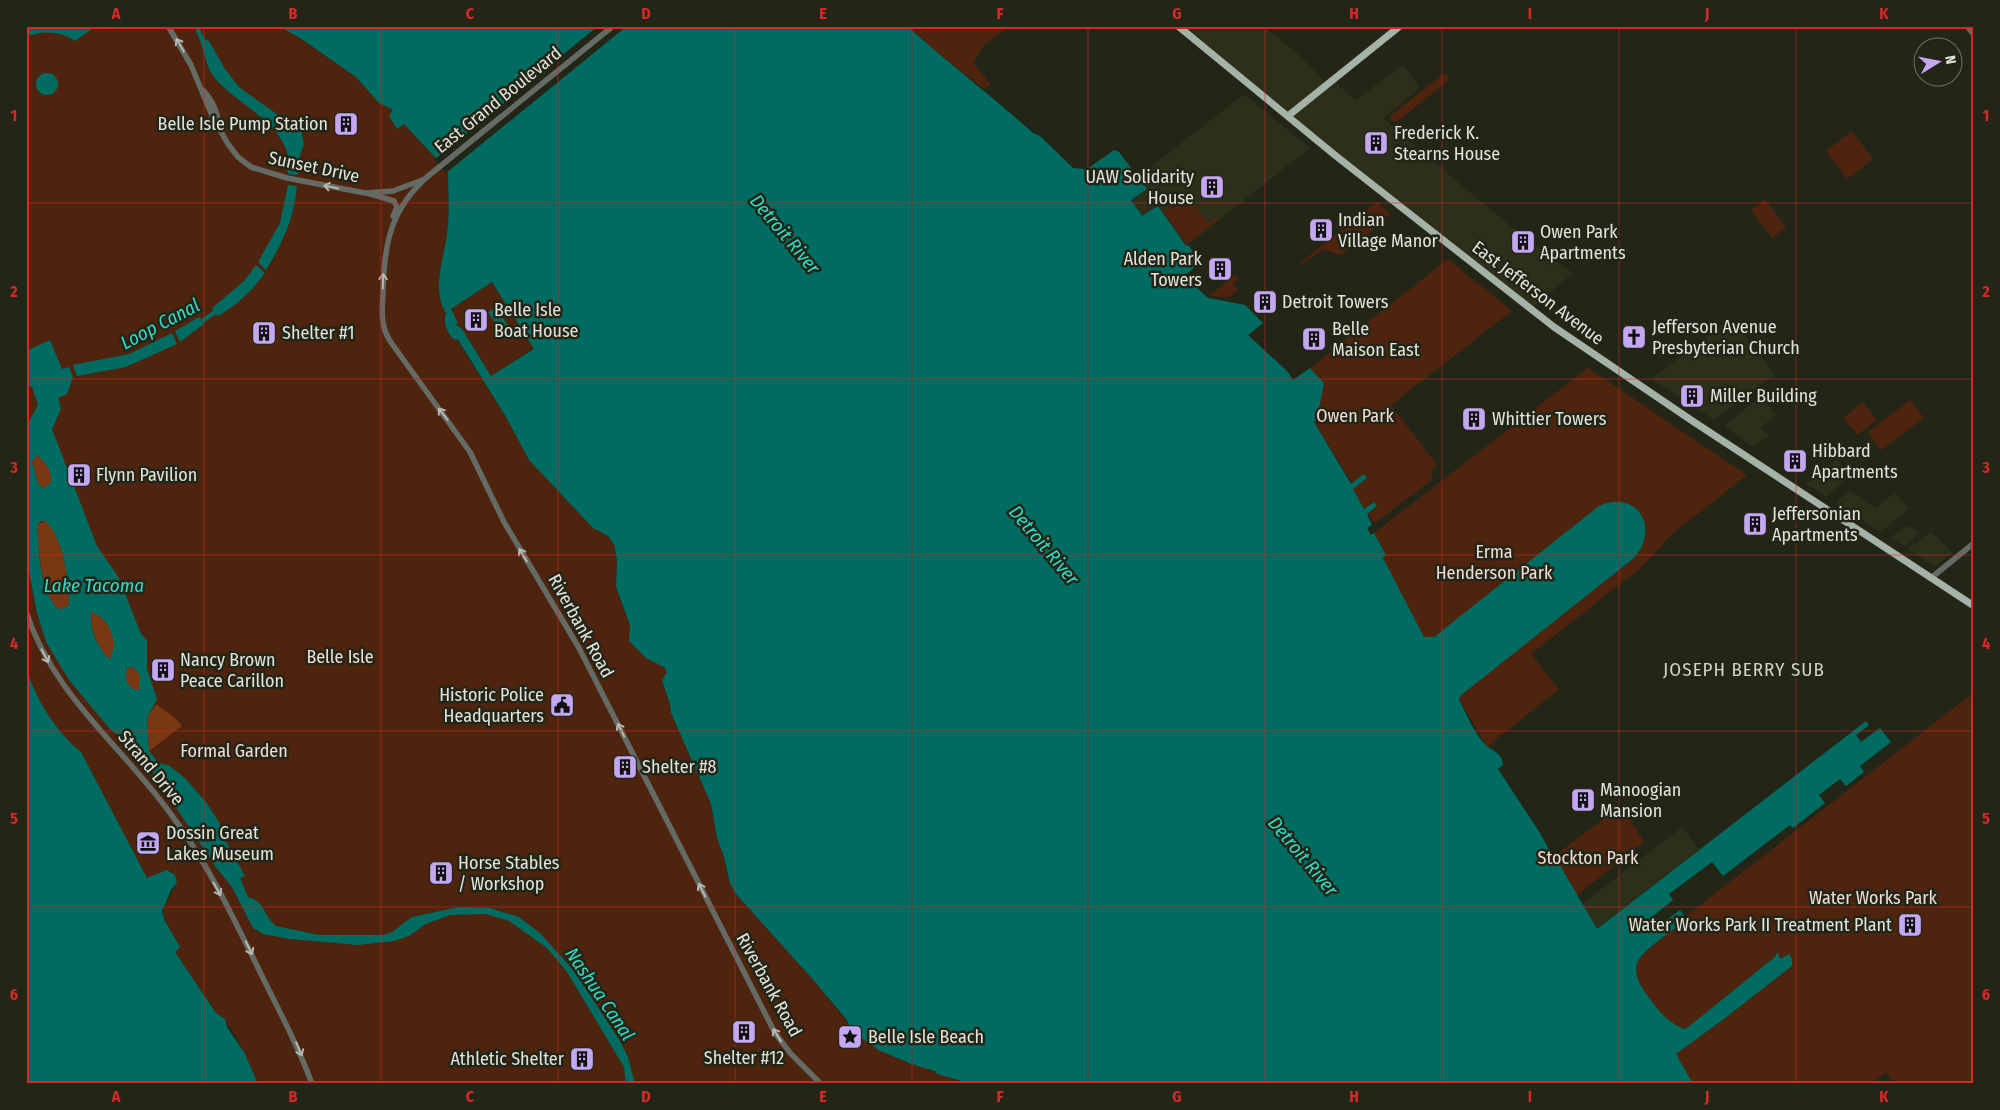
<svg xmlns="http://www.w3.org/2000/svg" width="2000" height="1110" font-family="'Fira Sans Condensed',sans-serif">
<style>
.built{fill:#2d2f1a}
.green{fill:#4e240f}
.forest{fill:#7a3713}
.water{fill:#006b61;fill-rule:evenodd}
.pier{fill:#232617}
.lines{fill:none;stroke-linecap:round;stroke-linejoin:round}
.canal{stroke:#006b61;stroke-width:4.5}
.minor{stroke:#646b65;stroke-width:5.5}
.major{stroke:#a5b2a7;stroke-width:7}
.oneway{stroke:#b6b9b1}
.grid{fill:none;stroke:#d62828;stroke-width:1;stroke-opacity:0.55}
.labels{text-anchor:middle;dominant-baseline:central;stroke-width:5;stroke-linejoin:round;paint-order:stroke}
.street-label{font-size:18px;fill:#e2e3da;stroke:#232617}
.poi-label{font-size:18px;fill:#e2e3da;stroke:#232617;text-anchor:start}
.park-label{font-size:18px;fill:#f2dcd3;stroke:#232617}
.water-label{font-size:19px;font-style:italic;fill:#2fdcc9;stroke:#232617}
.neighbourhood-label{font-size:19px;letter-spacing:1px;fill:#d0d3c0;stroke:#232617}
.neatline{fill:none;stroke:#d62828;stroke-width:2}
.grid-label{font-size:16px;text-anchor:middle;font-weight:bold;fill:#d62828}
</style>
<rect width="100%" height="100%" fill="#232617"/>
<path class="built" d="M1185,26H1264L1308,63L1326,85L1332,80L1356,100L1403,65L1420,88L1383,118L1474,196L1546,254L1573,273L1531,309L1181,29Z
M1244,94L1310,148L1186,246L1158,206L1142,217L1131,200L1147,189L1138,177Z
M1731,317L1774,374L1714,420L1652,379Z
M1761,396L1776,415L1760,428L1769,435L1753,447L1724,426Z
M1837,460L1850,477L1826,496L1806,484Z
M1850,491L1876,508L1895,492L1909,509L1880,532L1836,502Z
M1907,525L1919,533L1904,546L1890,538Z
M1931,532L1953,553L1934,567L1908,549Z
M1682,827L1699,849L1597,929L1582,904Z"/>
<path class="green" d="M26,26H278L300,38L356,77L379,103L393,110L398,129L404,124L448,171C448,191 450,213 447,233C444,260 431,289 446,313C443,326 446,332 457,340L506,417L529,460L593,528L608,536L614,544L617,561L616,587L630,625L629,641L646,658L664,667L667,672L662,680L670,704L671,713L711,804L717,838L724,857L727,873L736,894L816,983L858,1036L895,1058L935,1071L937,1074L973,1084H258C247,1063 235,1025 216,1013L175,952L171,934L162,911L177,883L175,875L171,871L147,878L81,753C56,732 34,698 26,667Z
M907,26H1010L984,45L973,63L991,84L984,89L939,54Z
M1443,74L1448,75L1449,80L1398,121H1391L1390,116Z
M1852,131L1873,159L1847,179L1826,151Z
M1184,191L1208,223L1216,217L1218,220L1187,244L1163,211Z
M1765,199L1786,227L1772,238L1751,210Z
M1377,202L1390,214L1382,223L1341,255L1323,250L1301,264L1300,263Z
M1448,259L1512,311L1391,405L1437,465L1431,471L1433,479L1376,522H1373L1368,513L1377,506L1364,510L1353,489L1367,478L1364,474L1352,483L1314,422L1324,383L1310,368Z
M1235,275L1238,279L1233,284L1238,290L1229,297L1209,296Z
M492,282L534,348L491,376L462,329L456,325L458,323L451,309Z
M1588,368L1747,475L1672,534L1643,566L1531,654L1559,689L1487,747L1420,633L1383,558L1386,555L1374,533Z
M1910,400L1924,418L1881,450L1868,432Z
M1863,402L1877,420L1857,435L1843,418Z
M1974,692V1079L1968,1084H1895L1886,1072L1872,1084H1693L1676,1054L1724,1019L1792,966L1776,956L1687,1028C1669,1032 1630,983 1637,963C1641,950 1675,929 1687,920L1685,917Z
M1621,806L1644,842L1577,895L1557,860L1553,857Z"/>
<path class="forest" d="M37,455C46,463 52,470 51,483L43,488L38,484L32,461Z
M46,520C64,541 69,578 69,605L62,609L57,608C40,589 39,549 37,525Z
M91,612C110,619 120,641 110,659C97,649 90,627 91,612Z
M133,667L140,675V689L135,690C126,683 124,679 127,668Z
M156,704C166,712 175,716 182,726L149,751L147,718Z"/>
<path class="water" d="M26,26H96L75,41C60,31 43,30 26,37Z
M278,26H907C948,63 992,96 1033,133L1040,136L1073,168L1084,169L1090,167L1114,150L1119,152L1147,189L1131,200L1142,216L1158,206L1186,246L1188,245L1201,262L1184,276L1208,298L1245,305L1263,323L1248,335L1288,372L1293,380L1310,368L1324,383L1317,419L1314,422L1351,484L1364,474L1367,478L1353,489L1364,509L1374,502L1377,506L1367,514L1372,525L1367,528L1371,535L1374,533L1386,555L1383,558L1424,637H1434L1599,506C1637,489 1661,528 1634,558L1460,696L1459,700C1467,714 1474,734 1486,745C1493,752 1502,752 1503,765L1498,769L1540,833L1553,857L1557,860L1597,929L1866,721L1869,725L1856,735L1861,742L1880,728L1891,742L1860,766L1864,772L1846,786L1840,779L1819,795L1825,803L1793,828L1790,825L1723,876L1712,862L1669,894L1673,900L1643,924L1650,932L1680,910L1687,920C1675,929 1642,950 1637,963C1633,976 1643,990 1650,999C1660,1013 1669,1023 1684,1029L1687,1028L1776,956V954L1778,953L1780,959L1789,954L1792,959V966L1724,1019L1676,1054L1693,1084H973L937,1074L935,1071L914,1065L878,1050L853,1032L846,1019L816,983L736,894L730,884L724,857L717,838L711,804L671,713L670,704L662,680L667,672L664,667L646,658L629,641L630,625L616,587L617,561L614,544L608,536L593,528L529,460L506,417L458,340L453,339C446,330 443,323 446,313C431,289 444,260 447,233C450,213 448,191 448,171L404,124L397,129L389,116L393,110L379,103L356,77L300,38ZM492,282L534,349L491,376L462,329L456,325L458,323L451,309Z
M205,39L209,41L225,69L239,87L278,115L280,114L300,125L304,144L300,155L298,175L288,174C286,166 289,157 287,151C273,116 236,104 214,77C206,67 205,53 200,41Z
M36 84a11 11 0 1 1 22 0a11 11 0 1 1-22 0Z
M288,185L297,186C294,219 283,242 266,270L258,262L280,223Z
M256,265L265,273C252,291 237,305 218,316L212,308L244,281Z
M496,307L514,335L506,340L488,312Z
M199,317L204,324L180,342L175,331Z
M172,333L177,344L126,367L77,376L73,365L129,354Z
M50,340L62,369L69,367L73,377L67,394L58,398L61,409L52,429L97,546L119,578L141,634L147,640V669L157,699L147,718L149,751L159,763L170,766L185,778L206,802L219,822L226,841L245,876L240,878L248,897C265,901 264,917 276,926L319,935H384L392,932L412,917L459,907L490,908L519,917L540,933L575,972L620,1041L628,1057L635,1084H626L624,1067L567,972L547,948L509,921L486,914L450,915L426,924L409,936L394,941L358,945L290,939L263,934L253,928L232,887L215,866L141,755L110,729L69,680L46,642L37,613L26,556V427L38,405L32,387L26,385V351ZM37,455C46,463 52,470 51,483L43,488L38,484L32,461ZM41,521H46C64,541 69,578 69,605L62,609L57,608C39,588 39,550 37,525ZM91,612C110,618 119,642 110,659C97,649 89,627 91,612ZM133,667L140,675V689L135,690C126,683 124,679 127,668Z
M26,667C35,698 56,732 81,752L147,878L167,870L175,875L177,883L171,890L162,911L165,921L180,947L175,952L216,1013L225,1019L227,1027L244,1052L258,1084H26Z"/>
<path class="pier" d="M598,26H627L446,173L434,160Z"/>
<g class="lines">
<path class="canal" d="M196,26L204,43
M198,324L218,310"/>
<path class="minor" d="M168,26L191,65L213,118L228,144L238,157L251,167L287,178L365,193L393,191L425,179
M613,26L427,177C390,210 384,245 383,292C382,310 380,325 390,341L470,452L504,522L579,648L775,1033L791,1054L821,1084
M1967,26L1974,35
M203,90C211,99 218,111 218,124
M367,193L394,201L397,207L393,216
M1931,578L1974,543
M26,611C52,694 121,745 170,813C208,863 235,921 263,978C280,1013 299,1047 312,1084"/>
<path class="major" d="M1178,26L1336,156L1554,327L1694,422L1974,606
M1288,116L1400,26"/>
</g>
<defs><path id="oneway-shaft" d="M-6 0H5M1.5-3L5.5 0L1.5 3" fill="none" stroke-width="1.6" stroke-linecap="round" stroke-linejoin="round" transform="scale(1.25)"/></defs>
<g class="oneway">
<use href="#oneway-shaft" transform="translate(180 45) rotate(-120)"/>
<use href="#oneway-shaft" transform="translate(331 187) rotate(-169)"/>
<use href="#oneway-shaft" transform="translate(383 281) rotate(-88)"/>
<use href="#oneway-shaft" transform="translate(443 414) rotate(-128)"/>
<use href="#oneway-shaft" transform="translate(523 555) rotate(-121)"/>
<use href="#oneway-shaft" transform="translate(45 656) rotate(63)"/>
<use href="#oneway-shaft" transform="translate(621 730) rotate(-117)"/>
<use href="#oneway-shaft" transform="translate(217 889) rotate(61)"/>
<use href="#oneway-shaft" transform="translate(702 890) rotate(-117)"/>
<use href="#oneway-shaft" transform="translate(249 948) rotate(64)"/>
<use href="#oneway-shaft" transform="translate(777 1035) rotate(-122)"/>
<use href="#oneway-shaft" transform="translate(299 1049) rotate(67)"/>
</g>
<path class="grid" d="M204,26V1084M381,26V1084M558,26V1084M735,26V1084M912,26V1084M1088,26V1084M1265,26V1084M1442,26V1084M1619,26V1084M1796,26V1084M26,203H1974M26,379H1974M26,555H1974M26,731H1974M26,907H1974"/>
<defs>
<symbol id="building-square" viewBox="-11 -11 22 22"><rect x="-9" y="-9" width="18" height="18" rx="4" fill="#c4a7f1" stroke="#232617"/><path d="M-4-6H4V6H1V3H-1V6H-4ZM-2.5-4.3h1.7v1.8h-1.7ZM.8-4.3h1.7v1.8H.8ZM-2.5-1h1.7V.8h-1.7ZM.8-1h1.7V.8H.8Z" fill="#111"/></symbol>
<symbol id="church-square" viewBox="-11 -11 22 22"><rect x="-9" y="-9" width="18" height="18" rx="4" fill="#c4a7f1" stroke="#232617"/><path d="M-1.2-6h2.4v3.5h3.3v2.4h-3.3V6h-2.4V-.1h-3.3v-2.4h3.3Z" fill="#111"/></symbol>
<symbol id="civic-square" viewBox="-11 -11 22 22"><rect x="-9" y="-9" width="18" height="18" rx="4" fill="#c4a7f1" stroke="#232617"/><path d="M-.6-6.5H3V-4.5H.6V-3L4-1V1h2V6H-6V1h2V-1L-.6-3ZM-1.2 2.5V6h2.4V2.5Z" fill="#111"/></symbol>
<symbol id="museum-square" viewBox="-11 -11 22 22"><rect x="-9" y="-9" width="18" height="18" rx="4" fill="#c4a7f1" stroke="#232617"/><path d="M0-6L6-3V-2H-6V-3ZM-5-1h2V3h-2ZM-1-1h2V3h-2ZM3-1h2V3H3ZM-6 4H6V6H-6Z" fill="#111"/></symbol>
<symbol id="sight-square" viewBox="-11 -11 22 22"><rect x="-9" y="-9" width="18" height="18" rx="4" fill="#c4a7f1" stroke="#232617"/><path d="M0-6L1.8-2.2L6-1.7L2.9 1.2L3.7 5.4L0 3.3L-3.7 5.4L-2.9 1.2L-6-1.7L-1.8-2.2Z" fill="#111"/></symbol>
</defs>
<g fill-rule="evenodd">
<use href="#building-square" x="332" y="110" width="28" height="28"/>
<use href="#building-square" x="1362" y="129" width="28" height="28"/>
<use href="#building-square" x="1198" y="173" width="28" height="28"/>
<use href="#building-square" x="1307" y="216" width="28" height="28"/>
<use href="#building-square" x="1509" y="228" width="28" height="28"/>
<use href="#building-square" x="1206" y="255" width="28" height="28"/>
<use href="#building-square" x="1251" y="288" width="28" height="28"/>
<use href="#building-square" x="462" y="306" width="28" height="28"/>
<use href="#building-square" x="250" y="319" width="28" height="28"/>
<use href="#church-square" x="1620" y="323" width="28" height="28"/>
<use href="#building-square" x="1300" y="325" width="28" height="28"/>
<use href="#building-square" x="1678" y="382" width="28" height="28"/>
<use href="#building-square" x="1460" y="405" width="28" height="28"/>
<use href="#building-square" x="1781" y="447" width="28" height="28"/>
<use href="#building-square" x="65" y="461" width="28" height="28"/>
<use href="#building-square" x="1741" y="510" width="28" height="28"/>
<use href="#building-square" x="149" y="656" width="28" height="28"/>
<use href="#civic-square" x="548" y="691" width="28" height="28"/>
<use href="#building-square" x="611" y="753" width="28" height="28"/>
<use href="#building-square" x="1569" y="786" width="28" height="28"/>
<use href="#museum-square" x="134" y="829" width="28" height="28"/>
<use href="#building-square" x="427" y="859" width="28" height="28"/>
<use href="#building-square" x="1896" y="911" width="28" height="28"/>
<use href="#building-square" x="730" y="1018" width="28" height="28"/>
<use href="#sight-square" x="836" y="1023" width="28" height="28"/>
<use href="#building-square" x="568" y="1045" width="28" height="28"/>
</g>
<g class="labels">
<g class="street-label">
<text transform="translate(498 100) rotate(-39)">East Grand Boulevard</text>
<text transform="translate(314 167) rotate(12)">Sunset Drive</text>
<text transform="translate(1538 293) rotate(37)">East Jefferson Avenue</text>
<text transform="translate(581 626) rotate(61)">Riverbank Road</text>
<text transform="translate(151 768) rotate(50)">Strand Drive</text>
<text transform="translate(769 985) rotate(61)">Riverbank Road</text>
</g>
<g class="poi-label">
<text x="328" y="124" text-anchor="end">Belle Isle Pump Station</text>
<text x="1394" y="133">Frederick K.<tspan x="1394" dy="21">Stearns House</tspan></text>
<text x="1194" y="177" text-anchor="end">UAW Solidarity<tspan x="1194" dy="21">House</tspan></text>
<text x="1338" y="220">Indian<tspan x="1338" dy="21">Village Manor</tspan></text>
<text x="1540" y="232">Owen Park<tspan x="1540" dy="21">Apartments</tspan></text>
<text x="1202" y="259" text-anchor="end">Alden Park<tspan x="1202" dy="21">Towers</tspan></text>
<text x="1282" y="302">Detroit Towers</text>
<text x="494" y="310">Belle Isle<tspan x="494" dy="21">Boat House</tspan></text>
<text x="1652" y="327">Jefferson Avenue<tspan x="1652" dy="21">Presbyterian Church</tspan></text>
<text x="1332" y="329">Belle<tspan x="1332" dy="21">Maison East</tspan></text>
<text x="282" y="333">Shelter #1</text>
<text x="1710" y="396">Miller Building</text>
<text x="1492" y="419">Whittier Towers</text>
<text x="1812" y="451">Hibbard<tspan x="1812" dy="21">Apartments</tspan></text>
<text x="96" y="475">Flynn Pavilion</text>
<text x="1772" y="514">Jeffersonian<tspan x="1772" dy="21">Apartments</tspan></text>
<text x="180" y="660">Nancy Brown<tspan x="180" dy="21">Peace Carillon</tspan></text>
<text x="544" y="695" text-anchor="end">Historic Police<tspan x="544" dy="21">Headquarters</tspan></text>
<text x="642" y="767">Shelter #8</text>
<text x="1600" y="790">Manoogian<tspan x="1600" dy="21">Mansion</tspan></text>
<text x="166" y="833">Dossin Great<tspan x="166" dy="21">Lakes Museum</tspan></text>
<text x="458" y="863">Horse Stables<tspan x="458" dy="21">/ Workshop</tspan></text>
<text x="1892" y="925" text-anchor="end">Water Works Park II Treatment Plant</text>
<text x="868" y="1037">Belle Isle Beach</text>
<text x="744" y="1058" text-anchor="middle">Shelter #12</text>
<text x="564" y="1059" text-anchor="end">Athletic Shelter</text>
</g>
<g class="park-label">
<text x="1355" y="416">Owen Park</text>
<text x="1494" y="552">Erma<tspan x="1494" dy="21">Henderson Park</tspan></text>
<text x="340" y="657">Belle Isle</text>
<text x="234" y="751">Formal Garden</text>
<text x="1588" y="858">Stockton Park</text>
<text x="1873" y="898">Water Works Park</text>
</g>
<g class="water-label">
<text transform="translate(785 234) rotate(50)">Detroit River</text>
<text transform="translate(160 324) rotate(-28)">Loop Canal</text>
<text transform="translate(1044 545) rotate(50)">Detroit River</text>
<text x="94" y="585">Lake Tacoma</text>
<text transform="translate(1303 856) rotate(50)">Detroit River</text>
<text transform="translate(600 994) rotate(56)">Nashua Canal</text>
</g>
<g class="neighbourhood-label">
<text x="1744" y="669">JOSEPH BERRY SUB</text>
</g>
</g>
<rect width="2000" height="1110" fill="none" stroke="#232617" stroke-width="55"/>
<g transform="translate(1938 62) rotate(80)"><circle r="24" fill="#232617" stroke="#6f7265"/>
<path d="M0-4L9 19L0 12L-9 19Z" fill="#c4a7f1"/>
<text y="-8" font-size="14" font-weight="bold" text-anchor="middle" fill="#e2e3da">N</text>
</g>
<rect x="28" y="28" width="1944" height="1054" class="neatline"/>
<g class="grid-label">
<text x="116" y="19">A</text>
<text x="293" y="19">B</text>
<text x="470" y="19">C</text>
<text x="646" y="19">D</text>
<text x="823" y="19">E</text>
<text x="1000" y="19">F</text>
<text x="1177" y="19">G</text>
<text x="1354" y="19">H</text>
<text x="1530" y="19">I</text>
<text x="1707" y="19">J</text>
<text x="1884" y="19">K</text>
<text x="14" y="121">1</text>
<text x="1986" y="121">1</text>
<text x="14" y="297">2</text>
<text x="1986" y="297">2</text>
<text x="14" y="473">3</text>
<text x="1986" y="473">3</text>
<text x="14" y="649">4</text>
<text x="1986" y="649">4</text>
<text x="14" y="824">5</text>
<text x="1986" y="824">5</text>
<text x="14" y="1000">6</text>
<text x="1986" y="1000">6</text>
<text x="116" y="1102">A</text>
<text x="293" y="1102">B</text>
<text x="470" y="1102">C</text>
<text x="646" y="1102">D</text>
<text x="823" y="1102">E</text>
<text x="1000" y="1102">F</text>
<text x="1177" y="1102">G</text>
<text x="1354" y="1102">H</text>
<text x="1530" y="1102">I</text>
<text x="1707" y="1102">J</text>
<text x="1884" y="1102">K</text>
</g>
</svg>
